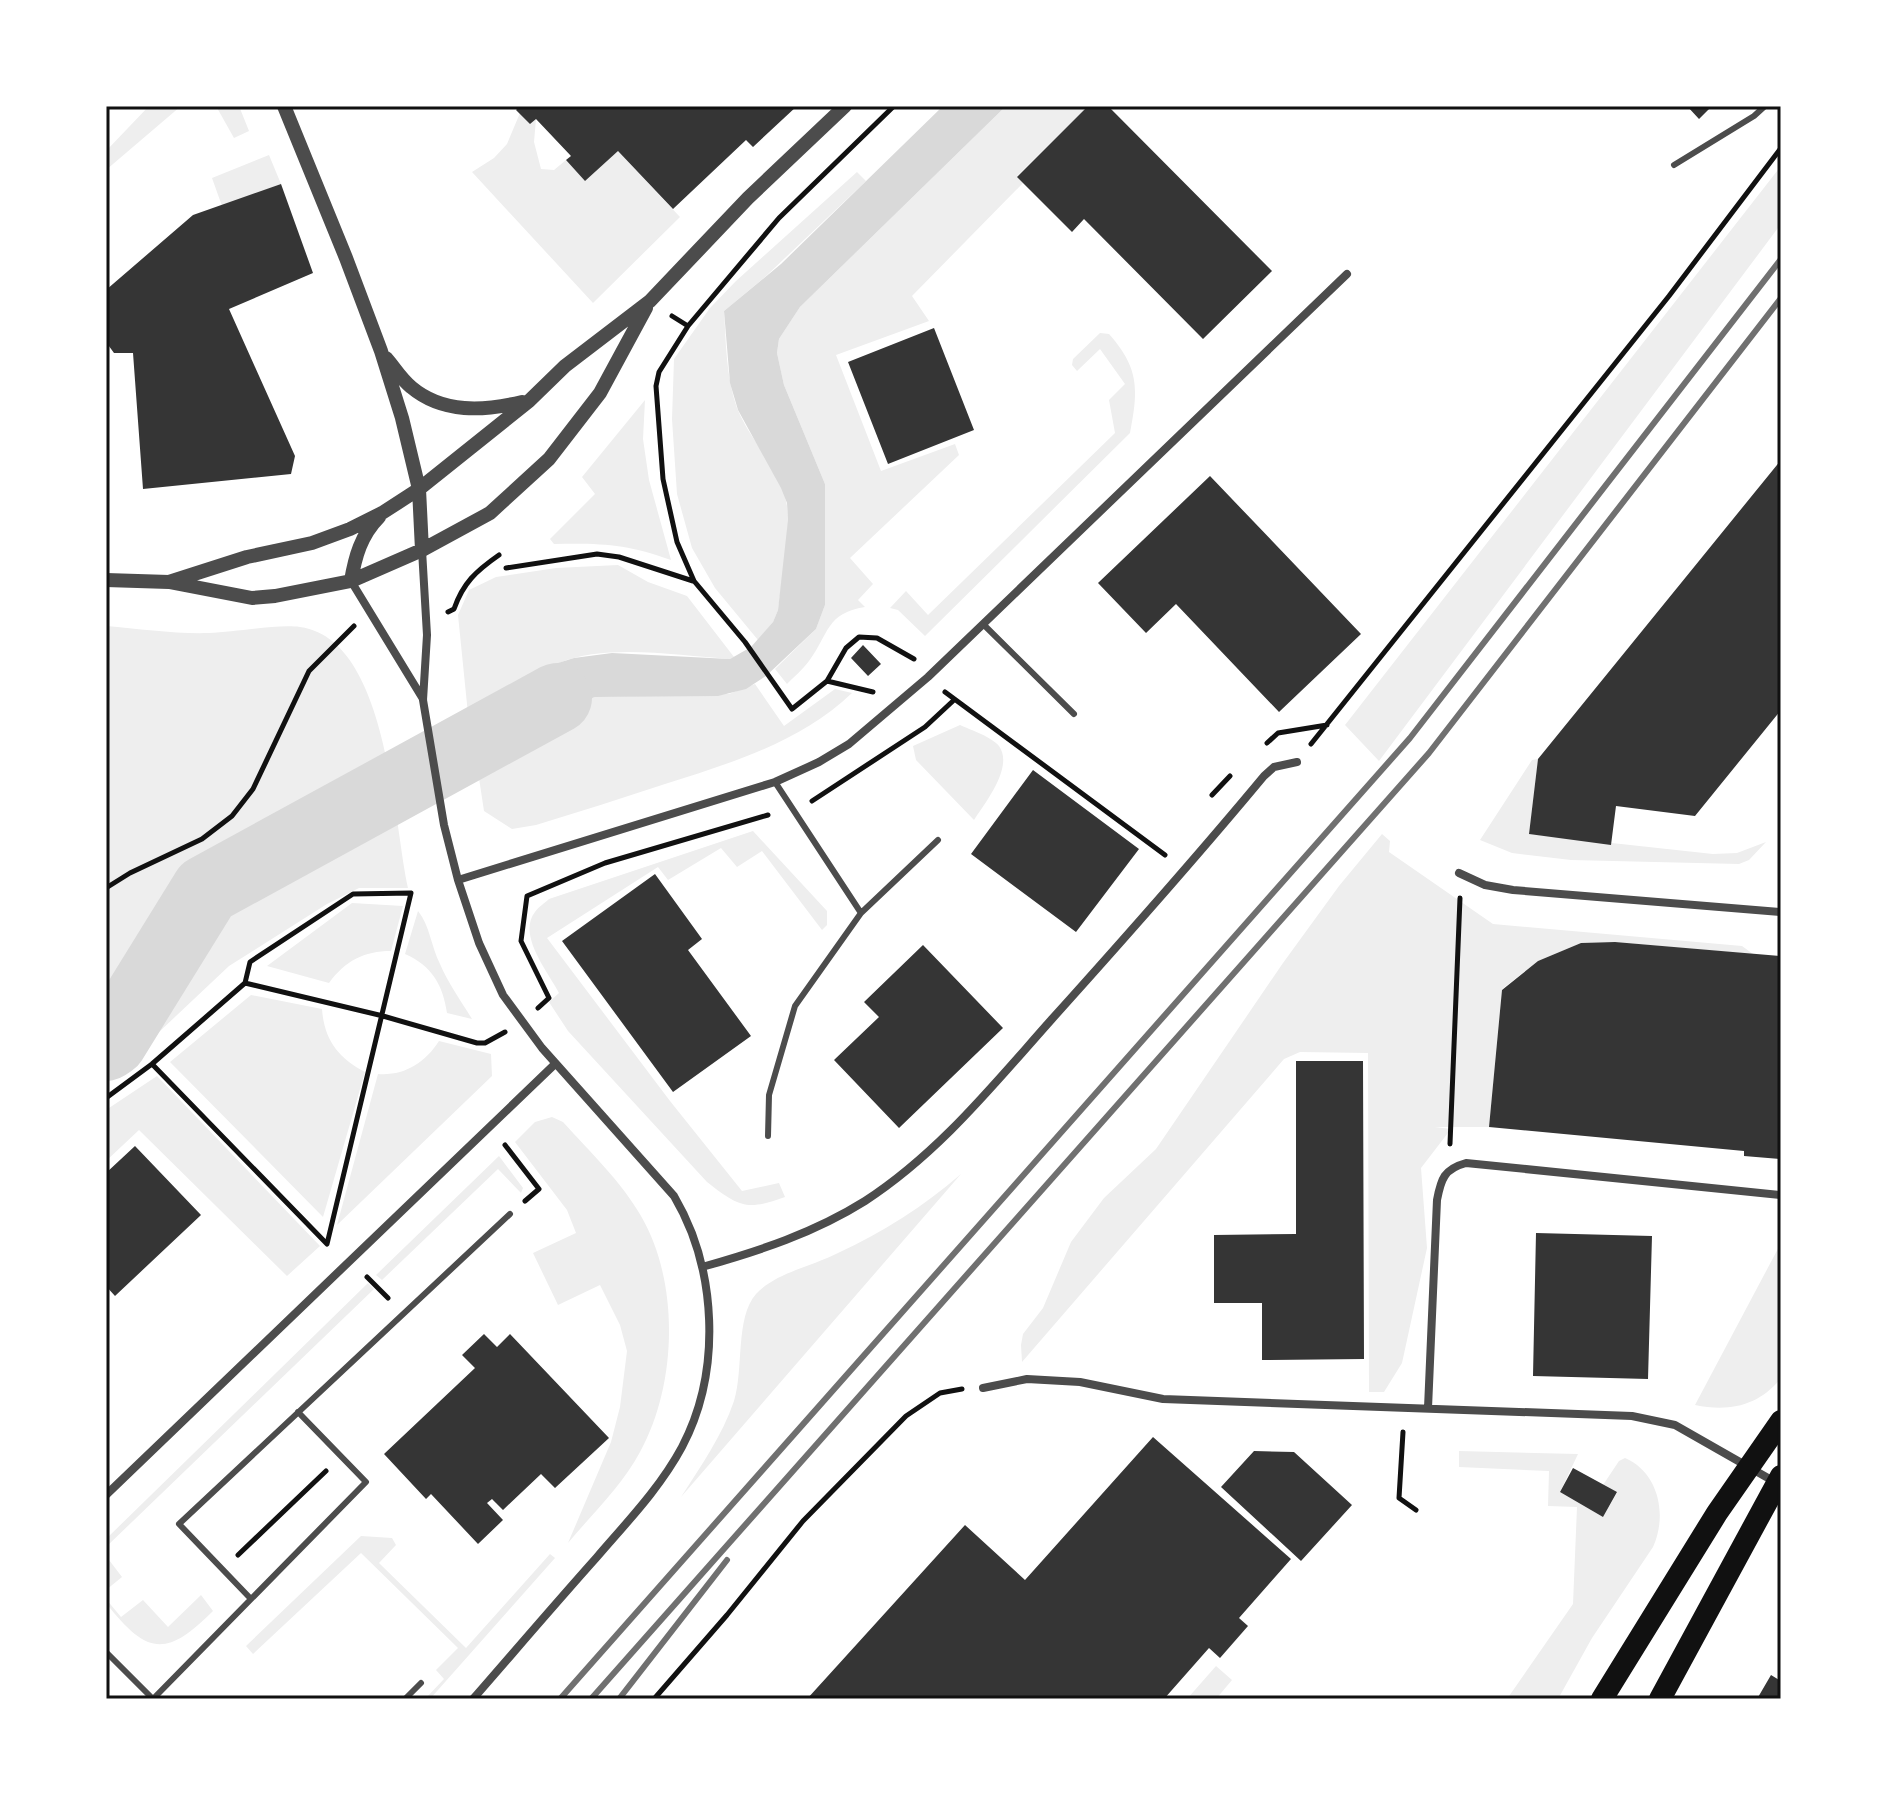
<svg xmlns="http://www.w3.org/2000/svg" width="1887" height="1805" font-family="Helvetica,sans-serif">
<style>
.green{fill:#eee}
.water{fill:#d9d9d9}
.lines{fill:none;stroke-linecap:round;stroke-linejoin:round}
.river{stroke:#d9d9d9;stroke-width:70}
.building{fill:#353535}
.path{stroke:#111;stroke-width:5}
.service{stroke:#4c4c4c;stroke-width:6}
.minor{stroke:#4c4c4c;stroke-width:8}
.tertiary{stroke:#4c4c4c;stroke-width:14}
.trunk{stroke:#111;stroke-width:22}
.rail{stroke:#707070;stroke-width:6}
.neatline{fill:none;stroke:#111;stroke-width:3}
</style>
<rect width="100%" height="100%" fill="#fff"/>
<path class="green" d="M149,106H181L106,170V151Z
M216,106H239L249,131L234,138Z
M1006,106H1088L1017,176L1023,183L912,296L929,321L836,355L881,471L955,444L959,455L850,558L873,584L858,600L865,607C826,613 829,634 809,661C803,669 794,677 787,684L775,669L816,629L825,605V484L784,385L777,353L779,339L800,307Z
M520,113L530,124L536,119L534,142L541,169L554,170L566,160L585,180L618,151L680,217L593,303L472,172L494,158L507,144Z
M269,155L281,184L222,206L212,178Z
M1781,166V224L1379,761L1345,725Z
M857,172L866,181L765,277L724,311C726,343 726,377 737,408C750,441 782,470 787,506C791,539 782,577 778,610L773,622L758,640L715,588L692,548L677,494L672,419L674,359L710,308L736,281Z
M1100,333L1109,334C1140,369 1138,390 1130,433L925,636L898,610L890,608L906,591L928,615L1115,433L1109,400L1125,384L1100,349L1077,371L1072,365L1073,359Z
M645,400L643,439L649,480L671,560C627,544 600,543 554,544L550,539L595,494L582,477Z
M618,565L648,582L687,596L734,657L730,659C678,656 608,643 559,663C528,675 498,697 468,714L458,615L469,590L496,577L556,568Z
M106,626C140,629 175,634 209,633C235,632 277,624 300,627C388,639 393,820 408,888H359L327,904L229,966L123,1066L106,1079Z
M755,684L784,726L835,689L852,693C801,742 731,763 665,784C622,798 579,812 536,825L512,829L484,811L477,765L582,702L595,697L729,694Z
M960,725C971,730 992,737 999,746C1014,767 985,803 974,820L916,760L913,746Z
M1538,759L1529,834L1713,854L1737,853L1766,842L1749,860L1739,864L1571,860L1512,853L1480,840L1532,760Z
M753,831L827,911V925L822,930L762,851L737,867L721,848L668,880L658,867L547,938L670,1101L742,1191L779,1183L785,1197C747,1211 739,1207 707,1182L568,1031L549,1002L559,993C548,972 517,935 535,912C538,907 545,903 549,899Z
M1382,834L1390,841L1389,852L1493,924L1742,946L1753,954L1615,942L1581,943L1538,961L1502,989L1489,1127H1435L1451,1129L1421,1168L1427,1248L1402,1363L1384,1392H1369L1368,1053L1300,1052L1284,1059L1022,1362L1021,1345L1023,1334L1043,1308L1071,1242L1104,1198L1156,1149L1283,963L1339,886Z
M352,903L403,906L391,951C364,951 345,961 329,983L267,966Z
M418,911C430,926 431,946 440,964C448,983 461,1001 472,1019L447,1013C443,985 432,966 405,954Z
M251,995L322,1009C324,1039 338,1058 365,1072L323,1217L170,1062Z
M439,1041L491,1054L492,1076L337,1225L378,1074C404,1076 425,1063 439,1041Z
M157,1076L320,1246L287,1276L139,1130L106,1161V1110Z
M552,1117L563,1122C590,1152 621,1181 641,1216C680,1283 677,1385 640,1452C622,1486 592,1514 568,1543L611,1442L620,1407L627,1351L620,1325L600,1285L558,1305L533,1253L576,1233L567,1210L515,1142L535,1122Z
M499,1156L523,1188L521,1193L498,1169L382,1280L376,1275Z
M961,1174L681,1497C701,1466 722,1436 734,1401C744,1369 735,1318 756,1294C775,1273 813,1266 838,1253C883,1232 923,1207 961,1174Z
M1781,1243V1378C1759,1406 1729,1412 1695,1405Z
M368,1283L374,1289L106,1547V1539Z
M1459,1451L1578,1454L1560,1492L1603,1517L1617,1493L1603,1485L1619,1461L1625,1458C1658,1472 1668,1514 1653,1547L1592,1638L1558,1699H1507L1573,1604L1577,1507L1548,1506L1549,1471L1459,1467Z
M361,1536L392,1538L396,1545L379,1563L466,1648L550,1554L555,1558L430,1699H425L444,1679L436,1670L458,1648L361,1553L253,1654L246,1646Z
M106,1556L122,1577L106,1590Z
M201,1595L213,1611C166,1658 147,1655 106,1603V1599L121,1617L143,1600L168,1627Z
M1216,1666L1232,1680L1216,1699H1187Z"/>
<path class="water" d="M943,106H1006L800,307L779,339L777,353L784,385L825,484V605L816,629L766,676L746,689L718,696L595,697L582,702L477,765L468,714L558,663L574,658L612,653L730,659L751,647L773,622L778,610L788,520L787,503L781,488L738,410L730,383L724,311L781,264Z"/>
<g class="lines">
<path class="river" d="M106,1046L112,1042L206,890L557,698"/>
</g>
<path class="building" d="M520,106H797L753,147L746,140L673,209L618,151L585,181L566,160L571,156L536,119L530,124L516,110Z
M1088,106H1108L1272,271L1203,339L1084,219L1072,232L1017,177Z
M1687,106H1712L1699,119Z
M281,184L313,273L229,309L295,456L291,474L143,489L133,353H114L106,342V290L193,215Z
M934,328L974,430L888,464L848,362Z
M1781,460V710L1695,816L1616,806L1611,845L1529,834L1538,759Z
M1210,476L1361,634L1279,712L1176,604L1146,633L1098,583Z
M863,645L881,664L868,676L851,658Z
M1033,770L1139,849L1076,932L971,854Z
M655,874L702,939L688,950L751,1036L673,1092L562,941Z
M1615,942L1781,956V1159L1744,1156V1151L1489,1127L1502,990L1538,961L1581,943Z
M923,945L1003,1028L899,1128L834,1060L879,1017L864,1002Z
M1296,1061H1363L1364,1359L1262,1360V1303H1214V1235L1296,1234Z
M135,1146L201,1215L115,1296L106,1286V1173Z
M1536,1233L1652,1236L1648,1379L1533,1376Z
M484,1334L497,1347L510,1334L609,1438L555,1488L541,1474L503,1510L492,1499L487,1503L503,1520L478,1544L431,1494L426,1499L384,1454L475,1368L462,1355Z
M1153,1437L1291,1559L1239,1618L1248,1626L1220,1658L1209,1648L1164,1699H807L965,1525L1025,1580Z
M1254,1451L1294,1452L1352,1505L1301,1561L1221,1487Z
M1573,1468L1617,1492L1603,1517L1560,1492Z
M1771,1675L1781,1681V1699H1757Z"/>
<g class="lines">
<path class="path" d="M672,316L688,326L659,372L656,386L663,479L677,542L694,581L745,642L792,709L827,681L846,648L859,637L877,638L914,659
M688,326L779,218L894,106
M506,568L597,554L619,557L693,581
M448,612L454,609C463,583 476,571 499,555
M827,681L873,692
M945,692L1165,855
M1267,743L1278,733L1327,725
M1311,744L1669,296L1781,148
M1212,795L1230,776
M812,801L925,727L954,700
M106,888L130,873L202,839L232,816L253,789L309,671L354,626
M538,1008L549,998L521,941L527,896L605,863L768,815
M152,1064L327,1244L411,893L353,894L250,962L245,983
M106,1098L152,1064L245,983L383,1016L477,1043H485L505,1032
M1450,1144L1460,898
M505,1145L539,1189L525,1201
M367,1277L388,1298
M1403,1432L1399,1498L1416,1510
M238,1555L326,1471
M654,1699L727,1615L803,1521L906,1416L940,1393L962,1389"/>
<path class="service" d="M1674,165L1754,116L1765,106
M983,624L1074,714
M775,782L861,913
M768,1136L769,1095L795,1006L861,913L938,840
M251,1599L179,1524L510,1214
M106,1652L153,1699
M153,1699L366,1482L298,1412
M405,1699L421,1683"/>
<path class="minor" d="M422,550L427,635L423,700L444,825L458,880L479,943L503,995L542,1048L674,1196C717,1269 722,1371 682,1447C660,1488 627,1522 597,1557C555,1604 514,1652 473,1699
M351,581L423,699
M1459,873L1485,885L1513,890L1781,912
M458,880L775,782L819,762L849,744L928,677L1347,274
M702,1267C759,1251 814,1233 865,1201C939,1153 994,1084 1052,1019C1124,939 1195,859 1264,776L1274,767L1297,762
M983,1388L1027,1379L1080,1382L1163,1399L1632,1416L1675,1425L1775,1482
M1428,1408L1437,1200C1441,1179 1444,1169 1466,1163L1781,1195
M106,1495L555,1064"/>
<path class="tertiary" d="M284,106L346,258L381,351L402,418L419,489L422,550
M386,358C394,367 401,379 411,387C443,414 484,411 522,402
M106,580L169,582L252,598L275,596L351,581L422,550L490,513L549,459L600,393L646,308
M351,581C355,557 361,535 379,517
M169,582L247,557L312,543L350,529L382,513L419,489L529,401L565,366L650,301L748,198L845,106"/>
<path class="trunk" d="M1602,1699L1717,1513L1781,1421
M1660,1699L1781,1476"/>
<path class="rail" d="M560,1699L1410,738L1781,259
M591,1699L1429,753L1781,298
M619,1699L727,1560"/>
</g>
<rect width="1887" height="1805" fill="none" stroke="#ffffff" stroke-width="216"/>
<rect x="108" y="108" width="1671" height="1589" class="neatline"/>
</svg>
